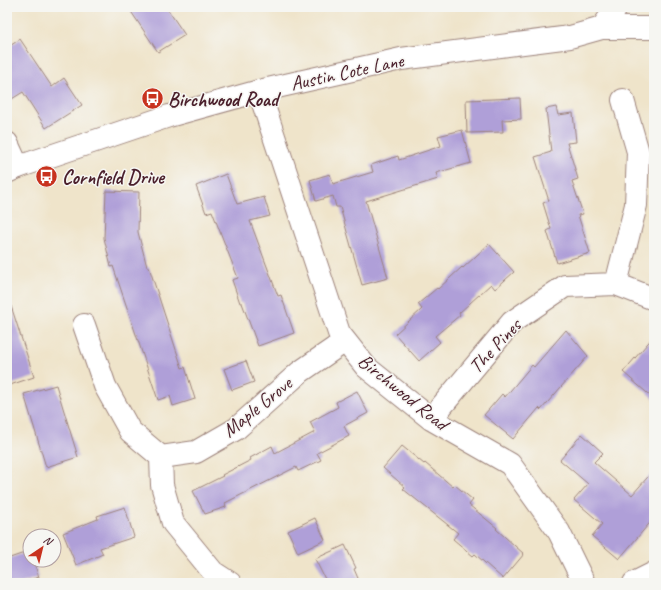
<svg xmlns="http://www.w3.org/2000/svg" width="661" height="590" font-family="Caveat,sans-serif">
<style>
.building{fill:#af9fd8}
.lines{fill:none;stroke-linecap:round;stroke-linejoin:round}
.minor-casing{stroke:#9c827a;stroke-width:24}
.tertiary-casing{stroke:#9c827a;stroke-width:24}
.minor{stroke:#fff;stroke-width:22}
.tertiary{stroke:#fff;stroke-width:22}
.labels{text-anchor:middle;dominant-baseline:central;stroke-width:3;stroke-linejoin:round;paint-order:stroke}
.street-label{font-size:20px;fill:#4a1f2b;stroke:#f6f6f2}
.poi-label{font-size:20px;font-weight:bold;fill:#4a1f2b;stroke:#f6f6f2;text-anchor:start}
</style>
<rect width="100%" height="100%" fill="#f6f6f2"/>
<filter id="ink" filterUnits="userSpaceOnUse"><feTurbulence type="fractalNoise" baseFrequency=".025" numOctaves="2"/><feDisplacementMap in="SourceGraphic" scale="8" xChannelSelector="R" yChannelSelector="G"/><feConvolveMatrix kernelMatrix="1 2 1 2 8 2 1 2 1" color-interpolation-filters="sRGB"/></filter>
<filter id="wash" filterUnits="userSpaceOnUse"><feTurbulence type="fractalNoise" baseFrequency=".012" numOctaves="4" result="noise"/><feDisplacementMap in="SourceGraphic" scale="16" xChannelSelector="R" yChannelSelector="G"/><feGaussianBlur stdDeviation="0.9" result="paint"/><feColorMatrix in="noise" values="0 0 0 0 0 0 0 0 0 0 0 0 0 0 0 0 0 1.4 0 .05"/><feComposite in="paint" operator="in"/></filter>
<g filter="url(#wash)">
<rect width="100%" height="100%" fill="#efe4ca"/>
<g id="blocks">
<path class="building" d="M128,7H166L185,35L158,52Z
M20,39L52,87L64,78L82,105L46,128L23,92L7,102V48Z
M520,98L521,119L502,120L503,132L467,133L466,100Z
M556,107L558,115L573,113L576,142L567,143L578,179L572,181L583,214L578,215L590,253L557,263L547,231L551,229L543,203L549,201L535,157L551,152L546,109Z
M462,130L471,163L436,173L438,179L366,201L388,278L362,285L340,207H336L333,196L316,201L310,180L330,174L333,184L373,172L371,165L398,156L399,160L441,146L438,136Z
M226,174L237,204L264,197L270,216L250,221L278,296L281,295L294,333L258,346L242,303H240L232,280L238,278L212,211L206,213L196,186Z
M106,191L139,192L138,232L147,267H149L182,368L185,367L195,399L173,406L170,396L158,400L113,266L111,267L104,238Z
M489,244L514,272L495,289L491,284L459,313L460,315L435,336L440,342L419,361L395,334L422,309L418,304L437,288L438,289L462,267L463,268Z
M11,306L34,377L7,386V307Z
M566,330L588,356L541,410L539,408L513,439L484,415L502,394L505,397L532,365L534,367Z
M654,336V399L623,372Z
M246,361L254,382L232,390L224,369Z
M56,385L78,457L46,467L24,394Z
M357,391L368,413L344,426L349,436L317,453L321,460L298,471L296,467L225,503L226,507L205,514L193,491L223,476L222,475L251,460L250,458L272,446L275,453L315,432L310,422L338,407L336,402Z
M582,434L603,453L594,462L632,495L654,470V518L619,559L592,536L602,524L574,500L588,484L560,460Z
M402,446L424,464L425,463L453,487L455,485L473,500L469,505L497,528L496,529L524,554L503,579L475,554L473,556L453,539L458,533L403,489L405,487L383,468Z
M125,507L134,537L100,548L103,554L76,565L63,533L98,519L97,516Z
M315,518L325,540L298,553L288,531Z
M345,545L356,568L354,569L360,583H327L315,559Z
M30,551V560H33L39,577L22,583H7V559Z"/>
</g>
</g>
<g filter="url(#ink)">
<use href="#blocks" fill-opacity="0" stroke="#9c827a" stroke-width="1"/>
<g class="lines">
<defs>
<path id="minor" d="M259,91L339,333L366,367L431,419L510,464L559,532L584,583
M7,143L18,167
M616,284L636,205L638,152L623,100
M84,325L105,386L130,431L161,457L196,452L236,429L300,372L345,341
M431,419L512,322L565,286L616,284L654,299
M161,457L162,485L173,523L213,572L230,583
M634,583L654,573"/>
<path id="tertiary" d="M602,28L617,7
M7,172L18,167L169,116L259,91L401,59L570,37L602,28H654"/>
</defs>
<use href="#minor" class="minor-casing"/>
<use href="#tertiary" class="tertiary-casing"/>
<use href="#minor" class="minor"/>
<use href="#tertiary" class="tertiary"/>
</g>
</g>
<defs>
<symbol id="bus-disc" viewBox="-11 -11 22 22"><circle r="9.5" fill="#c8321e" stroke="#f6f6f2"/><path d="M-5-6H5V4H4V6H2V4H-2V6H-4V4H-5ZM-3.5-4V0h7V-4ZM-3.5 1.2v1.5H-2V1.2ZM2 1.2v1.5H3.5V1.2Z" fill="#fff"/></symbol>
</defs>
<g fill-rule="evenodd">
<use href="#bus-disc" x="140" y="86" width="25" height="25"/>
<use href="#bus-disc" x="34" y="164" width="25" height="25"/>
</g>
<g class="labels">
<g class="street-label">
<text transform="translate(347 72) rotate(-12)">Austin Cote Lane</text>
<text transform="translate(495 346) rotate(-47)">The Pines</text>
<text transform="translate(403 392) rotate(39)">Birchwood Road</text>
<text transform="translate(257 407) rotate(-39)">Maple Grove</text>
</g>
<g class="poi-label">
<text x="168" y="99">Birchwood Road</text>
<text x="62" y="177">Cornfield Drive</text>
</g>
</g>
<rect width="661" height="590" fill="none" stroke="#f6f6f2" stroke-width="24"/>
<g transform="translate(42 548) rotate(35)"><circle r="19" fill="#f6f6f2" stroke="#b1a0a2"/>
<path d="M0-3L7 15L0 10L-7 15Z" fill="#c8321e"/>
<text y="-6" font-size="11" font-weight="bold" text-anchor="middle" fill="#4a1f2b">N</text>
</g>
</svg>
